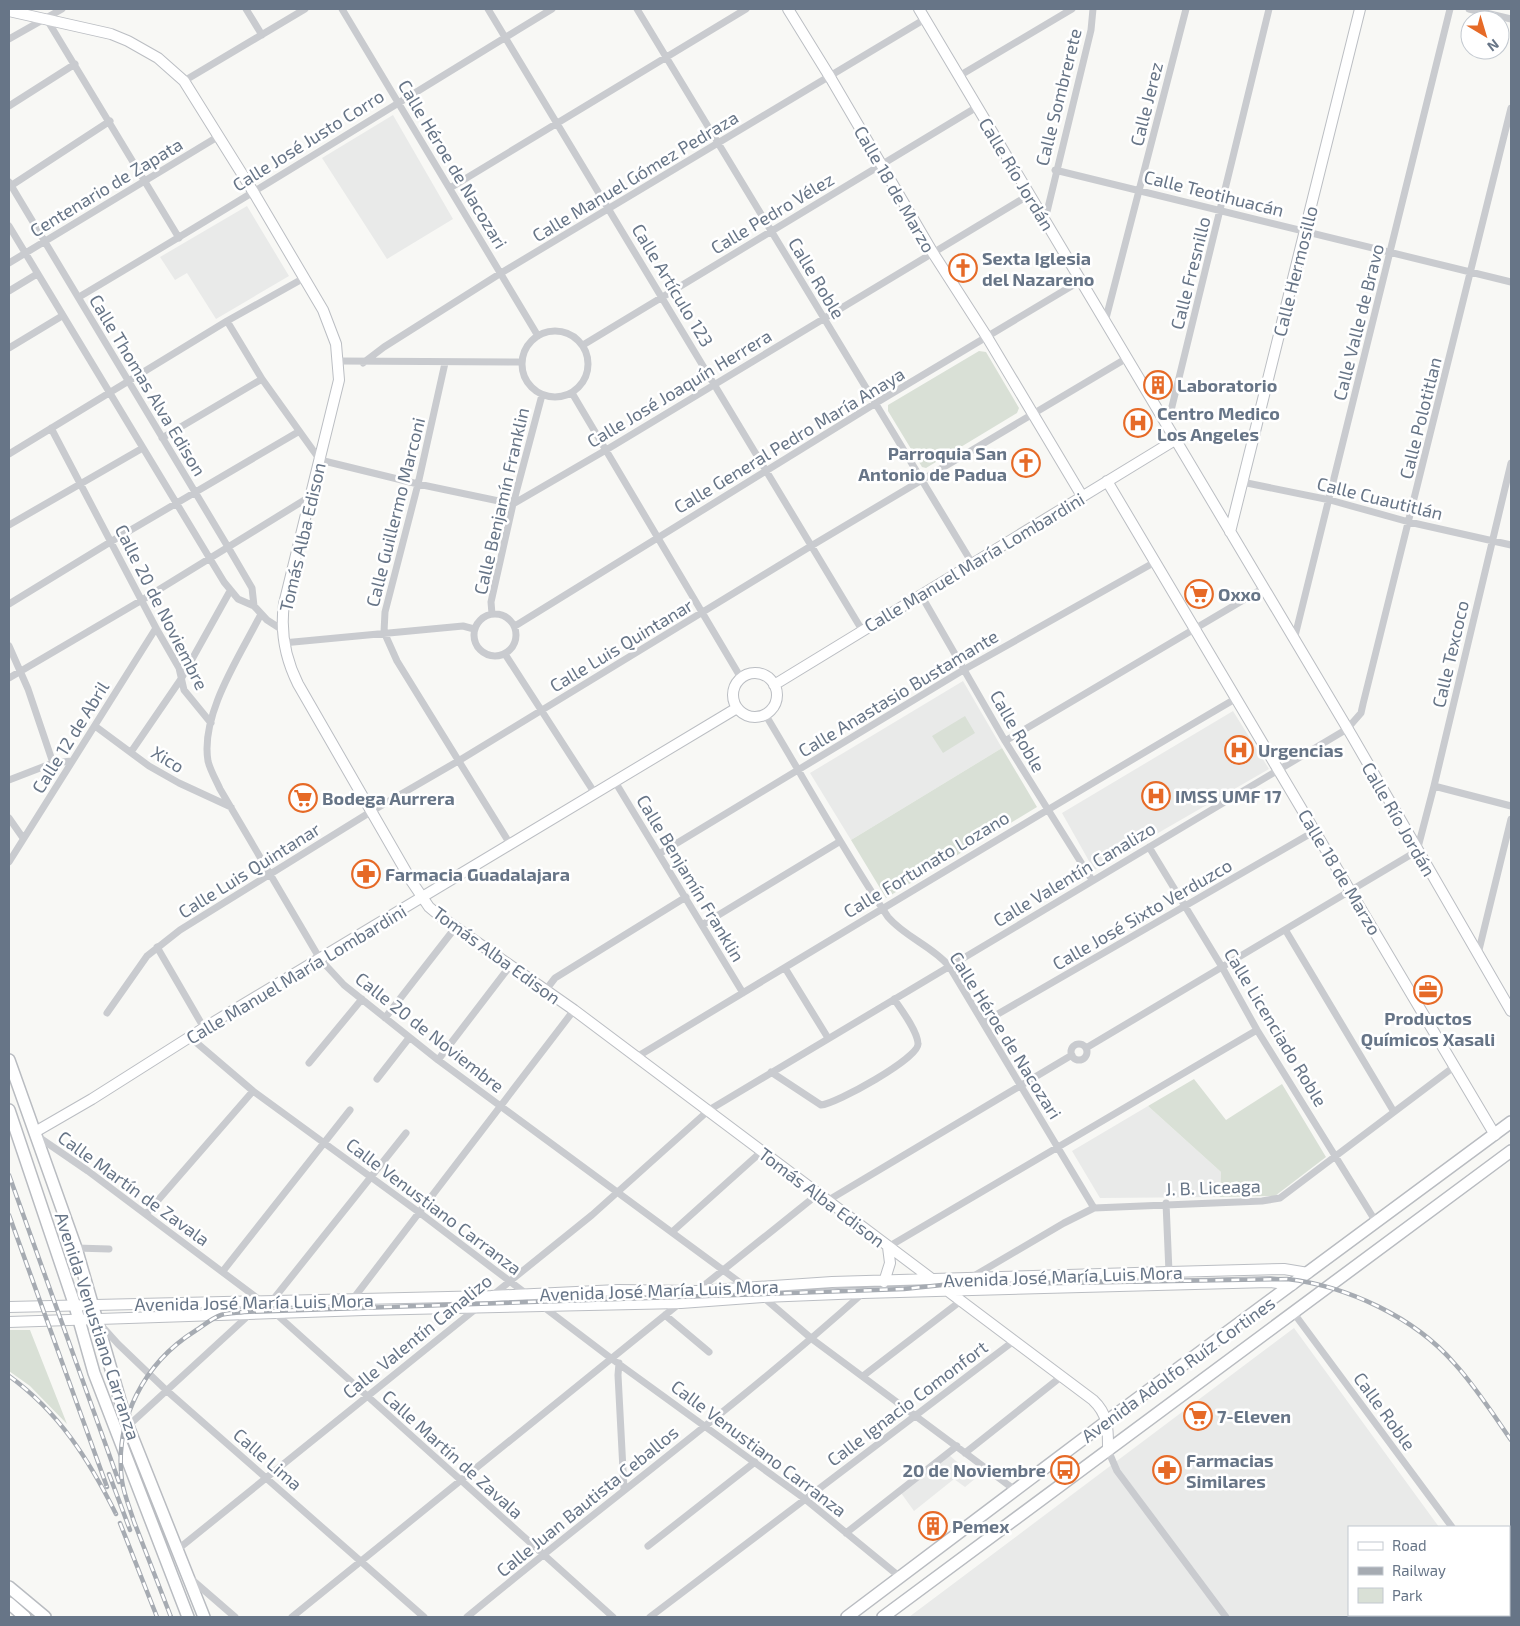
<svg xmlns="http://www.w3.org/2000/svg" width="1520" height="1626" font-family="'Exo 2',sans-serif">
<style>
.built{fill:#e9eae9}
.green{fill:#d9e0d6}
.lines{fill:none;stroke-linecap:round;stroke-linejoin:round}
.secondary-casing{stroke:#bbbec3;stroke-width:12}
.primary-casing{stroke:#b9bcc1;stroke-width:14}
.street{stroke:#c9cbcf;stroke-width:7}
.secondary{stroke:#fff;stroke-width:10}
.primary{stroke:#fff;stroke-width:11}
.rail-casing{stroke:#a6abb2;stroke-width:4.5}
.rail{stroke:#fff;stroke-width:2.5;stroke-dasharray:8;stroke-linecap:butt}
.labels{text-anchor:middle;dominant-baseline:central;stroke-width:5;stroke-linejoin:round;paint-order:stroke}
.street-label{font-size:18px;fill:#677587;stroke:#fff}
.poi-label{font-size:18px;font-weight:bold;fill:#677587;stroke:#fff;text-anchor:start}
</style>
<rect width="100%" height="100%" fill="#f8f8f5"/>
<path class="built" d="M393,115L453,219L387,259L322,158Z
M247,206L289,276L216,319L187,273L175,280L160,257Z
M963,681L1002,748L851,840L810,773Z
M1233,711L1269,769L1094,870L1062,813Z
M1148,1106L1221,1172L1220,1197L1100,1198L1072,1151Z
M1294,1328L1439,1527H1349V1615H1503L1504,1617H909Z
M949,1455L976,1478L965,1487L954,1479L914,1511L901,1493Z"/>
<path class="green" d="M979,351L986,352L1019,408L1017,413L926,468L922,467L888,411V405Z
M965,716L975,733L943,753L932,736Z
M1002,748L1037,807L886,898L851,840Z
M1194,1079L1226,1120L1282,1084L1326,1157L1275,1196L1220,1197L1221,1172L1148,1106Z
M9,1330H30L67,1424L30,1386L9,1371Z"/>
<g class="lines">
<defs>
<path id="secondary" d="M788,9L830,77L933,253L987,337L1082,496
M919,9L1352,736L1511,1011
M9,11L111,34L128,41L158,58L184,81L254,193L323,310L336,344L339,380L284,604C280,633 285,658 298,684L412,882L429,907L441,917L574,1010L1093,1400C1109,1415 1108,1430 1108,1450
M1107,481L1495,1135
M1230,532L1360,9
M733 695a22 22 0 1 1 44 0a22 22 0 1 1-44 0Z
M774,685L1175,440
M35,1132L92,1099L204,1028L737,708
M884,1282L890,1263L888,1247
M9,1307L491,1296L618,1290L697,1291L832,1282L1169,1272L1284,1269L1308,1273
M9,1322L364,1310L681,1303L763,1297L863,1293L1270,1282L1292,1285"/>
<path id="primary" d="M9,1060L76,1248L126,1421L204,1617
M9,1110L75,1306L94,1373L188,1617
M9,1587L45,1617
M9,1603L25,1617
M847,1617L1107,1421L1511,1122
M883,1617L1511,1151"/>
</defs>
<use href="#secondary" class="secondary-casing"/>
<use href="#primary" class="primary-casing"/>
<path class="street" d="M246,9L262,35
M342,9L538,336
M488,9L862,630
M637,9L972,563
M1469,9L1511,19
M46,18L179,238
M9,39L62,9
M959,76L1072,9
M184,81L305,9
M9,106L75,64
M1055,170L1511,282
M9,182L228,547L252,588L254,606
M9,187L110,121
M450,188L746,9
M1045,220L1091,30L1093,9
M9,226L224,582L238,599L254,606L267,620L281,629
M9,263L219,136
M9,291L37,274
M79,297C238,203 394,105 552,9
M227,321L262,379L320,460L418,484L513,504L606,450L1029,195
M1105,322L1186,9
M522 364a33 33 0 1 1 66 0a33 33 0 1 1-66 0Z
M583,345L977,107
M9,348L62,316
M339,361L522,362
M363,363L384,347L501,273L925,19
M445,363L418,484L385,612L384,632L397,661L510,844
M572,393L741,678
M1167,427L1269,9
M51,428L156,628L179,668L184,690L211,723
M162,438L262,379
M9,454L227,321L304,278
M1242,482L1330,500L1409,522L1511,545
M9,525L141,449
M921,595L1005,741L1092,880
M9,604L112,541L298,432
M474 635a21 21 0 1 1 42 0a21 21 0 1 1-42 0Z
M261,614C241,654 200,714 208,761C210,770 216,780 220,789L320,959L344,985L438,1060L746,1287
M492,614L491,602L513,504L542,395
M515,626L876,403L1080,281
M1294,640L1450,9
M283,643L463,626L474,629
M9,646L28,689L53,763
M505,654L594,792
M9,678L142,600L311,496
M765,714C806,782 844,851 888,917C905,937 932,946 949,966L1094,1208
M95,726L149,766L179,783L231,807
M1005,741L1262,589
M131,752L181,679L230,591
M9,780L53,763L72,761
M614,780L743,993
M1434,786L1511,806
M9,818L23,838
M1149,847L1222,967L1257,1030L1376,1222
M659,854L965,669L1155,562
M9,862L156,628
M702,925L839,842
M1286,931L1394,1112
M157,947L204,1028
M1478,954L1511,819
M785,968L828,1038
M545,991L555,978L686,897
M107,1013L147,956L180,930L372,811L460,760L811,546L1127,358
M385,1018L455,928
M984,1022L1315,831
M191,1038L253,1091L420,1213L612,1359L805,1499L900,1577
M1071 1052a8 8 0 1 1 16 0a8 8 0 1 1-16 0Z
M1086,1048L1417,851L1434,786L1511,463
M635,1058C835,937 1034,817 1235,699
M438,1060L510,966
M309,1063L362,999
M771,1072L821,1105C836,1104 919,1058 918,1044C918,1032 901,1009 894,999
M377,1079L409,1038
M37,1136L88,1171L261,1301
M827,1201L1072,1055
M1166,1203L1169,1272
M146,1214L253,1091
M672,1232L762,1151
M888,1247L1257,1030
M76,1248L109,1249
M223,1271L350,1110
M950,1290L1064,1223L1094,1208L1262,1201L1280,1198L1455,1066
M697,1291L818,1194
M763,1297L812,1339L1015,1490
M353,1299L574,1010
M272,1301L406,1133
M1293,1312L1452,1527
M275,1313L613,1617
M665,1315L709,1352
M100,1324L118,1344L166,1390L424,1617
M619,1363L618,1375L624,1489
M863,1376L962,1300
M120,1442L128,1426L250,1314
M1108,1450L1117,1471L1226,1617
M965,1453L1062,1376
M846,1533L957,1446
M648,1546L755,1462
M177,1550L592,1215L709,1110L1347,729L1361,713L1363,704L1511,108
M190,1578L235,1617
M1509,1603L1511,1607
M292,1617L680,1303
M467,1617C598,1508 736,1407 863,1293
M650,1617L1015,1340"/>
<use href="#secondary" class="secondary"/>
<use href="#primary" class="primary"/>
<defs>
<path id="rail" d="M9,1175L119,1482
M9,1215L107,1487
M9,1376C59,1412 89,1460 116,1514
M109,1474L130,1530
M133,1519L171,1617
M120,1523L157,1617
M135,1525C131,1511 124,1495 122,1481C114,1420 144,1363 195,1331C203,1326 212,1318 221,1315C228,1313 237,1313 244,1312L904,1289L942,1285L1287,1279C1347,1286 1414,1317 1454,1363C1475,1386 1493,1414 1511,1440"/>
</defs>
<use href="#rail" class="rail-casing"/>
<use href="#rail" class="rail"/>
</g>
<defs>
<symbol id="church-ring" viewBox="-11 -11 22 22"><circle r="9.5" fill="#fff" stroke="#e66a27" stroke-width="1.5"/><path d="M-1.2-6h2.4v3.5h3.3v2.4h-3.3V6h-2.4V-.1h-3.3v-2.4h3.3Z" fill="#e66a27"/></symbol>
<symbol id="building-ring" viewBox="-11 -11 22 22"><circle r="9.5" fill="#fff" stroke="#e66a27" stroke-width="1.5"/><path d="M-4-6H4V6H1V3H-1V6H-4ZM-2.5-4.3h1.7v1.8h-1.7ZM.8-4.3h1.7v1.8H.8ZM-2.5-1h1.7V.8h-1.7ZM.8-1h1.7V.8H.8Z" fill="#e66a27"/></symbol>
<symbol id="hospital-ring" viewBox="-11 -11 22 22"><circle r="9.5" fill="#fff" stroke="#e66a27" stroke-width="1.5"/><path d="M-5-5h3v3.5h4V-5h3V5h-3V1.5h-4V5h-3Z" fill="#e66a27"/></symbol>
<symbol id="supermarket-ring" viewBox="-11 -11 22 22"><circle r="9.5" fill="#fff" stroke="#e66a27" stroke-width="1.5"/><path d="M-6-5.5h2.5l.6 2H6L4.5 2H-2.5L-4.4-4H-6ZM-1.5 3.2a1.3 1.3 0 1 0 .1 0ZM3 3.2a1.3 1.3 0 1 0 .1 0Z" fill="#e66a27"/></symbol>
<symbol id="pharmacy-ring" viewBox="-11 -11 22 22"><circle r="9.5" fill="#fff" stroke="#e66a27" stroke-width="1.5"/><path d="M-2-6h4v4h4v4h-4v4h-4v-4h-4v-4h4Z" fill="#e66a27"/></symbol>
<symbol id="office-ring" viewBox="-11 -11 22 22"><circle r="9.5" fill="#fff" stroke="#e66a27" stroke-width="1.5"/><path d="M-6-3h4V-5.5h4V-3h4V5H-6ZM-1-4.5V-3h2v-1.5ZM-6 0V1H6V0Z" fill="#e66a27"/></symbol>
<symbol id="bus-ring" viewBox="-11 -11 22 22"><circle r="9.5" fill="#fff" stroke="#e66a27" stroke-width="1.5"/><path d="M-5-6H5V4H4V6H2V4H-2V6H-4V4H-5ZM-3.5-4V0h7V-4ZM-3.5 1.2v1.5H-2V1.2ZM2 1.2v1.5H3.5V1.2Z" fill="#e66a27"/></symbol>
</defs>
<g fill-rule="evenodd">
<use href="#church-ring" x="947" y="252" width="32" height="32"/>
<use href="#building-ring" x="1142" y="369" width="32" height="32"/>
<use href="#hospital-ring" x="1122" y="407" width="32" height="32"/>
<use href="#church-ring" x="1010" y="447" width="32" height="32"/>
<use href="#supermarket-ring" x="1183" y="578" width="32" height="32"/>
<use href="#hospital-ring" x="1223" y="734" width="32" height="32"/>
<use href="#hospital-ring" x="1140" y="780" width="32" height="32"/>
<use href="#supermarket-ring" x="287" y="782" width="32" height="32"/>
<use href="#pharmacy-ring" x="350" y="858" width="32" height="32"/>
<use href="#office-ring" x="1412" y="974" width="32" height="32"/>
<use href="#supermarket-ring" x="1182" y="1400" width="32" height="32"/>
<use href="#bus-ring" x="1049" y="1454" width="32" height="32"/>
<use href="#pharmacy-ring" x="1151" y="1454" width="32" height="32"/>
<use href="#building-ring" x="917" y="1510" width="32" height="32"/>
</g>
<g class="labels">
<g class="street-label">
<text transform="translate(1058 97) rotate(-76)">Calle Sombrerete</text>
<text transform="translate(1146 104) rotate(-76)">Calle Jerez</text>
<text transform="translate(308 140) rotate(-32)">Calle José Justo Corro</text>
<text transform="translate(453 164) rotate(59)">Calle Héroe de Nacozari</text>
<text transform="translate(1017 174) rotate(59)">Calle Río Jordán</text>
<text transform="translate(635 176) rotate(-31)">Calle Manuel Gómez Pedraza</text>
<text transform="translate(106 187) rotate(-31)">Centenario de Zapata</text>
<text transform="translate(895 189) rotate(60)">Calle 18 de Marzo</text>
<text transform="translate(1214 193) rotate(14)">Calle Teotihuacán</text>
<text transform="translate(772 213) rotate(-31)">Calle Pedro Vélez</text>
<text transform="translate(1295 271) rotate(-76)">Calle Hermosillo</text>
<text transform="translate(1190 273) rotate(-76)">Calle Fresnillo</text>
<text transform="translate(817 278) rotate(59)">Calle Roble</text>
<text transform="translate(673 285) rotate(59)">Calle Artículo 123</text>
<text transform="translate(1358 322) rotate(-76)">Calle Valle de Bravo</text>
<text transform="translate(148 385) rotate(59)">Calle Thomas Alva Edison</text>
<text transform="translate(679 388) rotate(-31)">Calle José Joaquín Herrera</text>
<text transform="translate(1420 418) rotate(-76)">Calle Polotitlan</text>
<text transform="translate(789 440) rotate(-31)">Calle General Pedro María Anaya</text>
<text transform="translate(1380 498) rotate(14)">Calle Cuautitlán</text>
<text transform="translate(501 501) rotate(-77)">Calle Benjamín Franklin</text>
<text transform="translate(395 512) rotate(-76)">Calle Guillermo Marconi</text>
<text transform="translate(302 537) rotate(-77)">Tomás Alba Edison</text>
<text transform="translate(974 562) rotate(-31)">Calle Manuel María Lombardini</text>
<text transform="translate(162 607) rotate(63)">Calle 20 de Noviembre</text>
<text transform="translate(621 645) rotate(-31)">Calle Luis Quintanar</text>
<text transform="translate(1450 654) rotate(-77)">Calle Texcoco</text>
<text transform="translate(898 693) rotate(-31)">Calle Anastasio Bustamante</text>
<text transform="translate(1018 731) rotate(60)">Calle Roble</text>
<text transform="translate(70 737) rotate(-58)">Calle 12 de Abril</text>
<text transform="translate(168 759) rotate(31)">Xico</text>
<text transform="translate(1399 819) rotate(60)">Calle Río Jordán</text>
<text transform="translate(926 864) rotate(-31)">Calle Fortunato Lozano</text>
<text transform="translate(249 870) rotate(-32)">Calle Luis Quintanar</text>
<text transform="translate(1340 872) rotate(59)">Calle 18 de Marzo</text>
<text transform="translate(1074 874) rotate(-31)">Calle Valentín Canalizo</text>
<text transform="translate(691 878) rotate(59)">Calle Benjamín Franklin</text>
<text transform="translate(1142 914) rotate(-30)">Calle José Sixto Verduzco</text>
<text transform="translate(497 955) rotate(36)">Tomás Alba Edison</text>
<text transform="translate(296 974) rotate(-31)">Calle Manuel María Lombardini</text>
<text transform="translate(1276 1027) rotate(59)">Calle Licenciado Roble</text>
<text transform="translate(430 1032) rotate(38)">Calle 20 de Noviembre</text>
<text transform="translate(1006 1035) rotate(58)">Calle Héroe de Nacozari</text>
<text transform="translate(1213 1187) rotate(-2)">J. B. Liceaga</text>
<text transform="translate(134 1188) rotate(36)">Calle Martín de Zavala</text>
<text transform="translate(822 1197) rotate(37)">Tomás Alba Edison</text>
<text transform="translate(434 1206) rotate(37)">Calle Venustiano Carranza</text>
<text transform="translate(1063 1276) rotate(-2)">Avenida José María Luis Mora</text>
<text transform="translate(659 1290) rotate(-2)">Avenida José María Luis Mora</text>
<text transform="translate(254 1302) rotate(-1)">Avenida José María Luis Mora</text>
<text transform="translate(98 1326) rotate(72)">Avenida Venustiano Carranza</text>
<text transform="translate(417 1336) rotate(-39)">Calle Valentín Canalizo</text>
<text transform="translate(1178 1369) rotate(-36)">Avenida Adolfo Ruíz Cortines</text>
<text transform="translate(907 1403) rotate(-37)">Calle Ignacio Comonfort</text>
<text transform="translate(1385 1411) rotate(54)">Calle Roble</text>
<text transform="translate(759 1448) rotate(37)">Calle Venustiano Carranza</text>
<text transform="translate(453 1454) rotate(42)">Calle Martín de Zavala</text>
<text transform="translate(268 1459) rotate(41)">Calle Lima</text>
<text transform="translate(587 1501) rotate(-39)">Calle Juan Bautista Ceballos</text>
</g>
<g class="poi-label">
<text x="982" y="258">Sexta Iglesia<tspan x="982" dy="21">del Nazareno</tspan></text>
<text x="1177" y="385">Laboratorio</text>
<text x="1157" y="413">Centro Medico<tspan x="1157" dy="21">Los Angeles</tspan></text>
<text x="1007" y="453" text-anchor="end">Parroquia San<tspan x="1007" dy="21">Antonio de Padua</tspan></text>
<text x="1218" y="594">Oxxo</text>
<text x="1258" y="750">Urgencias</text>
<text x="1175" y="796">IMSS UMF 17</text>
<text x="322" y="798">Bodega Aurrera</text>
<text x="385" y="874">Farmacia Guadalajara</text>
<text x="1428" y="1018" text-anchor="middle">Productos<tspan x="1428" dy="21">Químicos Xasali</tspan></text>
<text x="1217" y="1416">7-Eleven</text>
<text x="1186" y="1460">Farmacias<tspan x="1186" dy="21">Similares</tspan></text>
<text x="1046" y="1470" text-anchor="end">20 de Noviembre</text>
<text x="952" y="1526">Pemex</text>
</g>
</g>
<rect width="1520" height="1626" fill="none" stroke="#677587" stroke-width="20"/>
<rect x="1348" y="1526" width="162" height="90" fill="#ffffff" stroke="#c2c8cf"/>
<rect x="1358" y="1542" width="25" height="8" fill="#ffffff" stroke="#c2c8cf"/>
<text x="1392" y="1551" font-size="15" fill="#677587">Road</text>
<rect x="1358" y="1567" width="25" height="8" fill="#a6abb2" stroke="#c2c8cf"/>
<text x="1392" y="1576" font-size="15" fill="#677587">Railway</text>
<rect x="1358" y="1588" width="25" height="15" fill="#d9e0d6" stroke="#c2c8cf"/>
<text x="1392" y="1601" font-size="15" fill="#677587">Park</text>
<g transform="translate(1485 35) rotate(142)"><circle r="24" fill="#ffffff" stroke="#c2c8cf"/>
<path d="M0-4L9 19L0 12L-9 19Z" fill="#e66a27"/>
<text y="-8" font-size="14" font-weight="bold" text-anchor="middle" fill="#677587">N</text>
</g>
</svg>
